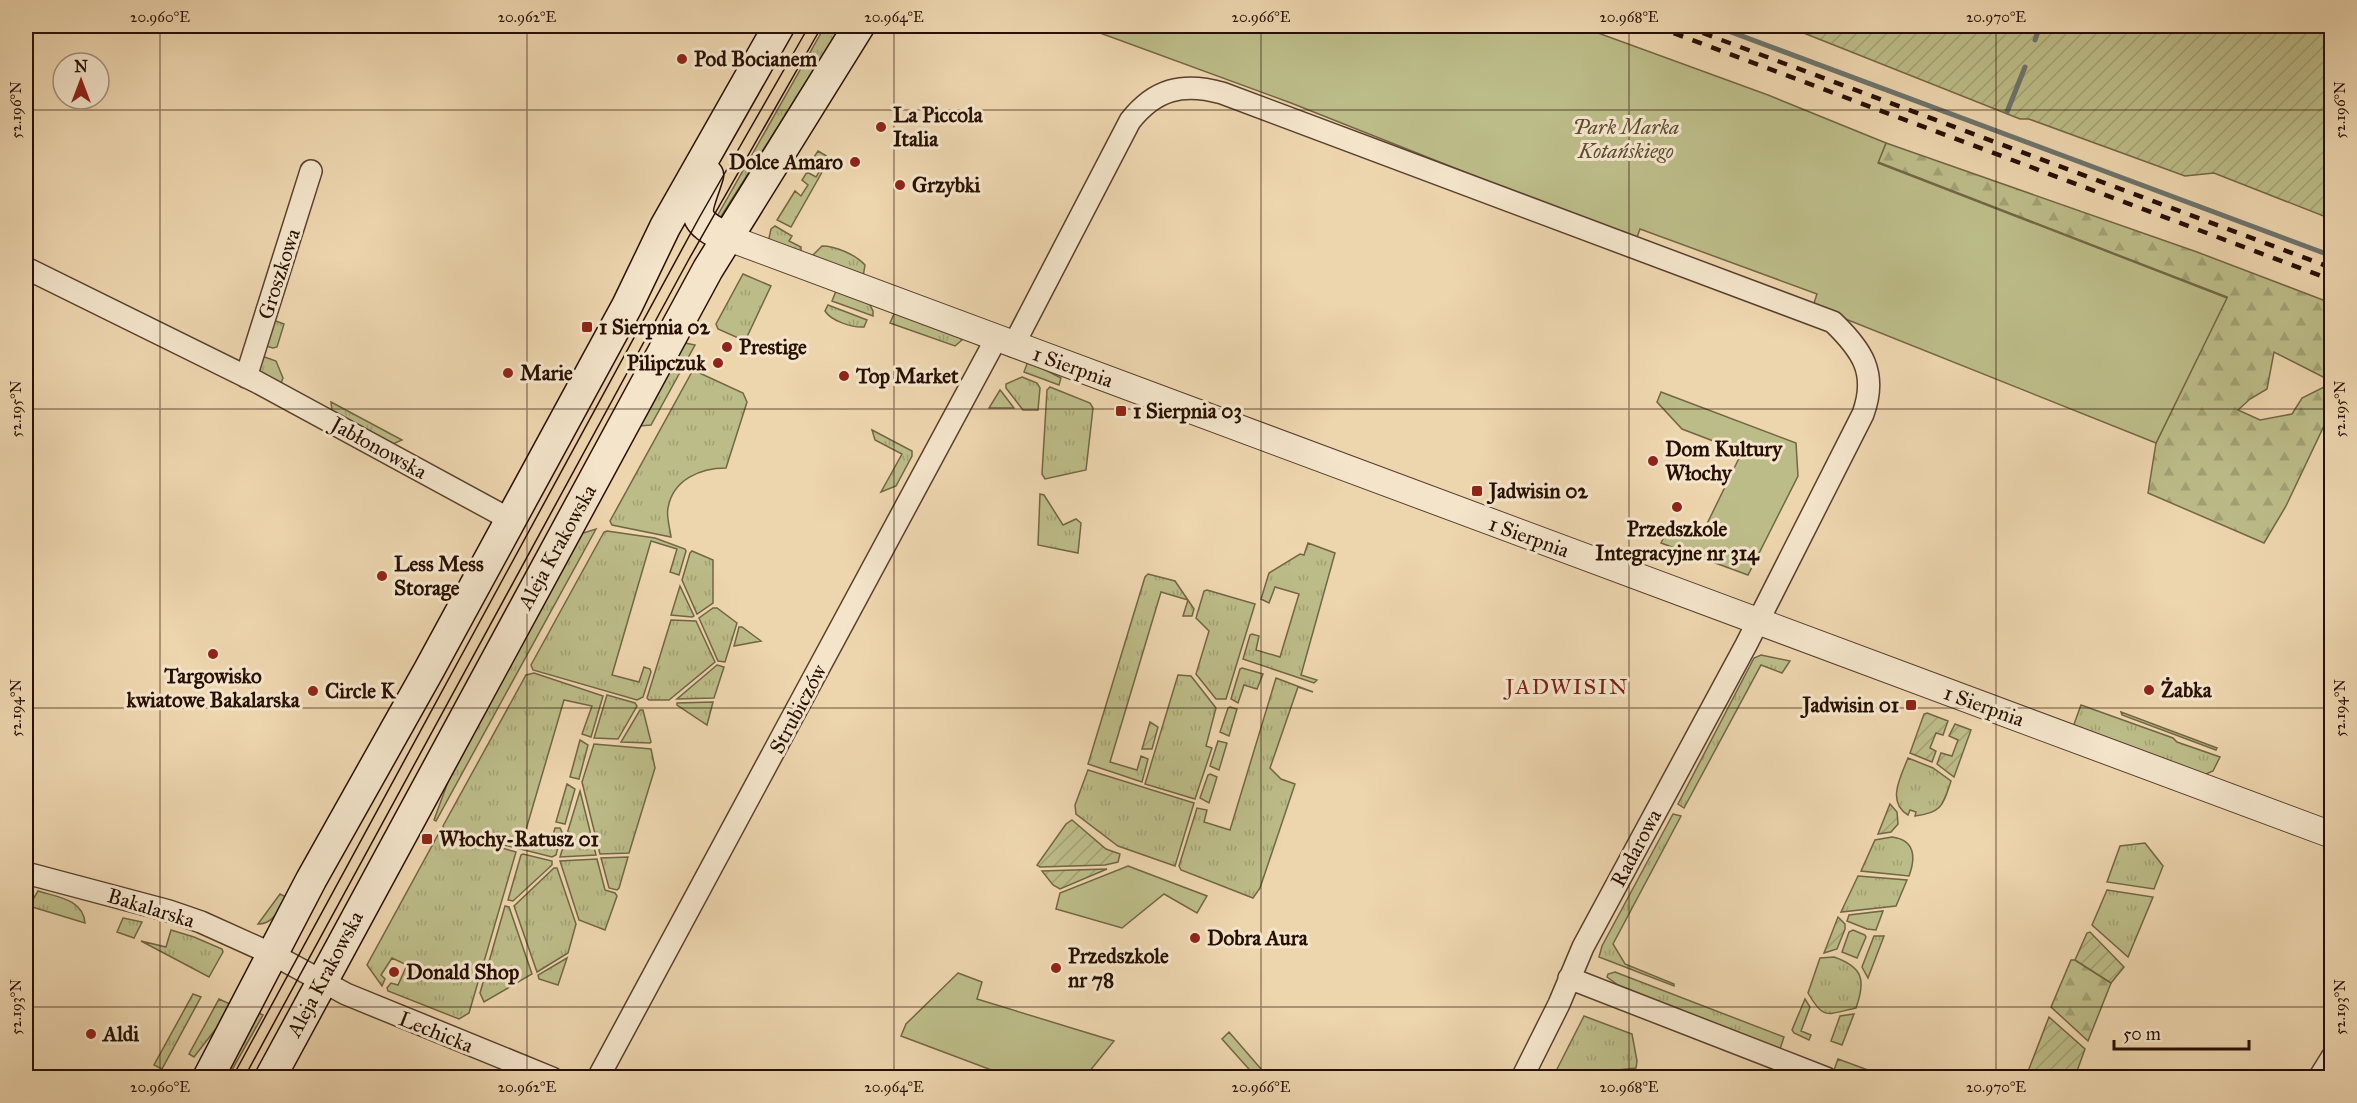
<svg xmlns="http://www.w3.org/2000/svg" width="2357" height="1103" font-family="'IM FELL Great Primer',serif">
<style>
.grass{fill:url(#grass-tufts);stroke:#726644;stroke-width:1.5}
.forest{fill:url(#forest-firs);stroke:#726644;stroke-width:1.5}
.park{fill:#bcbc88;stroke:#726644;stroke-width:1.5}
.garden{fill:url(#garden-furrows);stroke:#726644;stroke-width:1.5}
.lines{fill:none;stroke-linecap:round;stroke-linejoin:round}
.stream{stroke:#6d746b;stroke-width:5}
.minor-casing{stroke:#59412c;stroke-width:24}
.tertiary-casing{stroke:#59412c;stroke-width:28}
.secondary-casing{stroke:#281001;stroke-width:33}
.minor{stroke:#f3e4ca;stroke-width:21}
.tertiary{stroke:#f3e4ca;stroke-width:26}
.secondary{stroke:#f3e4ca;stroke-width:30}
.tram{stroke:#281001;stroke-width:1.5}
.rail{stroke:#281001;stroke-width:4.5;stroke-dasharray:10 10;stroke-linecap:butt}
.ticks{fill:none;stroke:#281001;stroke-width:1.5;stroke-opacity:0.45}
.poi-dot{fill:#8f2418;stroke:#f3e4ca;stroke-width:2}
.labels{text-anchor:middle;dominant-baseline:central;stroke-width:6;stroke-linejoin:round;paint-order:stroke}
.poi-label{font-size:21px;font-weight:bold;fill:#281001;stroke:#f3e4ca;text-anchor:start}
.park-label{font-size:21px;font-style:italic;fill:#5c4c30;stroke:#f3e4ca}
.street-label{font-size:21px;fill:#281001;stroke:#f3e4ca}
.neighbourhood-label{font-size:22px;letter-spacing:1.5px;fill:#7a1f14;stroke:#f3e4ca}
.neatline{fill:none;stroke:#281001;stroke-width:2}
.ticks-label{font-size:15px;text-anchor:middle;fill:#281001}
</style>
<defs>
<pattern id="grass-tufts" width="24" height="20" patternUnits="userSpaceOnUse" patternTransform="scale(1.5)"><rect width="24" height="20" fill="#bcbc88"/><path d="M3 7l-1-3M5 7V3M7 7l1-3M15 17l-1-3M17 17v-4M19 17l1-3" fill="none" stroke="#a2a174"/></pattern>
<pattern id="forest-firs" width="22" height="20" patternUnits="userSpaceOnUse" patternTransform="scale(1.5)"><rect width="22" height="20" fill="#bcbc88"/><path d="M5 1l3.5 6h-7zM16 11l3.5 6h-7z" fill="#a2a174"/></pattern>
<pattern id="garden-furrows" width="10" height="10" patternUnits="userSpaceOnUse" patternTransform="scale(1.5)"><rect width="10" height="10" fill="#bcbc88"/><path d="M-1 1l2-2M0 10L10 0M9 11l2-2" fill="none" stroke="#a2a174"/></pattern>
</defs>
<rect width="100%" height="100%" fill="#edd5ae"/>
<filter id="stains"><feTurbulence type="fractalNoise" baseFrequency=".00333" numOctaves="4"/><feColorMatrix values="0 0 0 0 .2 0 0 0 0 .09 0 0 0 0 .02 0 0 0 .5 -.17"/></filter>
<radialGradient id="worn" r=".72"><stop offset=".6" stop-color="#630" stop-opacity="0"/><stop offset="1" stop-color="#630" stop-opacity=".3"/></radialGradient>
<path class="grass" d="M825,26H842L720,218L715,220Z
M818,151L830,158L791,227L777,220L795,191L801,196L808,185L802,180L807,172L816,177L824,163L814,157Z
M775,226L792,236L789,241L801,247V250L797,253L772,243L769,238L771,229Z
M822,246C836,246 856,255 865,265L863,277L812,256Z
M743,274L771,286L745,341L718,329L716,324Z
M836,291L869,303L873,311V316L832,301Z
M828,305L867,320L864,327C853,328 831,321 825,311Z
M898,313L957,335L962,340L955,346L890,323L894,314Z
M273,320L284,324L277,347L273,348L262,345Z
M685,343L695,345L651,425L640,426Z
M259,355L276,361L283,378L280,386C265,376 255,375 259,355Z
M1028,361L1061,378L1059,385L1024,372Z
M693,370L743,393L747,402L726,468C701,468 673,479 668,508C666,516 670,528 671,537L612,525L610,521Z
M1022,377L1037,383L1040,388L1038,410H1023L1006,388V384Z
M1050,387L1090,403L1093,408L1086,470L1045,479L1042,474L1047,390Z
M1000,390L1001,391L1014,408H989Z
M331,402L402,440L393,444L336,416L332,411Z
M872,430L912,451V456L896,486L881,492L902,454L875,440Z
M1040,494L1044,495L1063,525L1076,519L1081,523L1078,553L1038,545Z
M596,529L436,821L434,820L449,779L580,534Z
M607,531L655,538L685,549L686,551L679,575L670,572L677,549L651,541L612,675L639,682L644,667L650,669L651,672L643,697L637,700L533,670L531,665L604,532Z
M1308,543L1335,553L1301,675L1317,680L1314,683L1243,659L1250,635L1252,634L1259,636L1256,650L1280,657L1299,594L1275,587L1269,603L1261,599L1269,573L1300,554L1304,555Z
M692,551L713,560V603L697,614L682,580L690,553Z
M1148,574L1175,581L1194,609L1192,616H1183L1188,600L1161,592L1110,762L1137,770L1141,756L1148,759L1142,782L1088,764L1145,577Z
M680,586L694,616L692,617L671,615Z
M1207,590L1255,604L1226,699H1216L1196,674L1209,631L1196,618L1204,591Z
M713,608H717L737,623L725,662L718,661L699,618Z
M671,620L696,621L715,662L669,700H649L647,698Z
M739,627H742L761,641L734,646Z
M1761,655L1790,661L1782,673L1761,665L1684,808L1678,804L1754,658Z
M717,665L724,667L714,698L677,699Z
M1242,668L1263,674L1257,689L1244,685L1238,703L1231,699L1240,669Z
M534,673L603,696L591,737L582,734L592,706L564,700L525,833L551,842L555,828H560L562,832L556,855L552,857L445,830L443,826L526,675Z
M1178,675L1191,676L1216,708L1206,746L1212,748L1195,799L1145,784Z
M1276,678L1313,692L1298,687L1270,768L1281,779L1295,784L1260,888L1253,898L1181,870L1179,866L1197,808L1207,810L1204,822L1230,830Z
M607,695L635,703L637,706L618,739L594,738Z
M713,702L707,725L677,705V703Z
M2081,705L2173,738L2177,742L2220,757L2213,771L2204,775L2073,727Z
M1230,707L1237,709L1229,736L1220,732L1228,708Z
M640,710H643L651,742L650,743L621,742Z
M2121,712L2217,748L2216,750L2122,715Z
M580,740L588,745L579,779L570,777Z
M1218,741L1227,743L1219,770L1210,766Z
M594,744L651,749L655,768L629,853L600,854L582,782Z
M1908,758L1933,768L1951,781C1943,805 1942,813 1915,816L1916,812L1910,810L1908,815C1886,802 1901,776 1908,758Z
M1088,770L1194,803L1175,866L1118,846L1076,814L1075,805Z
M1210,774L1217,777L1209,803L1200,798L1208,775Z
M567,784L575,789L565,824L556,822Z
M580,791L596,855L560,857Z
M1673,814L1681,816L1613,944L1625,964L1674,984V986L1599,957L1602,946Z
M444,832L516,852L469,1013L459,1019L388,991L387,988L391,983L398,985L407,965L392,958L381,975L385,979L382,986L367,965L439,833Z
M1892,837C1915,840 1916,857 1909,876L1861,871L1875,840Z
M2145,843L2163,866L2154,889L2107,882L2120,846Z
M523,854L552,861V865L513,901L508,900L521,855Z
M628,857L619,888L617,890L609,888L601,858Z
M597,859L605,890L615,893L617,896L605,930L579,920L560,861Z
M554,868H557L576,924L568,953L537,972L514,906Z
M1858,876L1907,880L1896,906L1841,912Z
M2107,890L2153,897L2128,957L2092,925Z
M38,891C57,897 83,899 85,923L29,906Z
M280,894L286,897C279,909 274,924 258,924Z
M505,906L509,907L532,974L484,1002L480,993Z
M123,918L142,922L134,938L117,932Z
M171,930L194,937L222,949L223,952L209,977L141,941L166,947Z
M1874,936H1884L1868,978L1862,967Z
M1834,957C1863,967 1866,980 1856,1008C1827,1014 1824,1021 1808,993L1820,958Z
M567,958L558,985L539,979L538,975Z
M1615,972L1784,1037L1780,1049L1618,985L1607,977L1608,974Z
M193,994L201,997L162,1069L154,1065Z
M219,999L230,1004L218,1026L194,1057L189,1054Z
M1805,999L1810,1007L1801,1031L1811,1035L1809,1040L1794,1033L1792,1030Z
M258,1013L263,1015L228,1077L223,1078Z
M1854,1014L1842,1045L1831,1041L1840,1016Z
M1584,1016L1632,1034L1637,1061L1636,1068L1553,1077Z
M1838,1059L1887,1077H1853L1834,1070Z"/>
<path class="forest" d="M1886,143L2197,252L2331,303V381L2274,352L2267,389L2250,399L2238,410L2260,420L2292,414L2302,398L2324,387L2331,400V411L2286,506L2264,543L2148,493L2156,443L2227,297L1878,162Z
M2071,960H2075L2111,983L2088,1041L2051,1007Z"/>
<path class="park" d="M1081,26H1579L1768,95L1886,143L1878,163L2227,298L2156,443L1813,306L1817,294L1640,229L1636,240L1291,103Z
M1661,392L1796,443L1798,476L1748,575L1661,543L1671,522L1703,532L1742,452L1682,429L1657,402Z
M1128,866L1207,896L1197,913L1164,894L1122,928L1056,909L1060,893Z
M1883,911L1876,930L1867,929L1847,921L1849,915Z
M1853,930L1865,935L1866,937L1857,958L1842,952L1849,932Z
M958,973L982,982L977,999L1114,1041L1085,1077H1010L901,1036L906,1024Z
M1229,1032L1268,1077H1256L1222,1039Z"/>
<path class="garden" d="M1786,26H2331V219L2214,173L2185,176L2029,119H2020Z
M1927,713L1948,721L1943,735L1936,733L1930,748L1936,751L1932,762L1910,753L1924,714Z
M1150,722L1158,727L1152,749H1142Z
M1955,724L1971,730L1954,777L1937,764L1941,753L1952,756L1958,740L1949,736Z
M1890,804L1897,812L1898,824L1891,832L1878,834Z
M1072,820L1106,849L1120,854L1118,862L1105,865L1040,867L1037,865L1066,824Z
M1107,869L1060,889L1053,885L1042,871Z
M1838,917L1845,924V929L1837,949L1824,953Z
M2090,932L2124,967L2111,983L2075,960L2087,933Z
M2049,1017L2085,1049L2077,1071L2027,1074Z"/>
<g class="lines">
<path class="stream" d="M1715,26L2332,256
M2035,40L2040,26
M2007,112L2025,67"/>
<defs>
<path id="minor" d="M26,268L257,382L511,520
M1013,346L1130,121C1155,89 1183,82 1222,93L1833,322C1862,350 1878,373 1863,414L1746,645L1583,947L1559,1004L1522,1078
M246,377L311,171
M26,873L169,911L201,922L272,954L346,994L552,1078
M1569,978L1826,1078
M598,1078L996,339
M2319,1078L2332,1057"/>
<path id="tertiary" d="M726,237L2332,835"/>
<path id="secondary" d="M708,175C698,209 685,219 726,237
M208,1078L311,880L429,670L627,306L665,227L779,26
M270,1078L708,269L859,26"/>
</defs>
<use href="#minor" class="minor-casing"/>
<use href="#tertiary" class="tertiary-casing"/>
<use href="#secondary" class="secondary-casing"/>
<use href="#minor" class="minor"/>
<use href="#tertiary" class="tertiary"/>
<use href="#secondary" class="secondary"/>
<path class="tram" d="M232,1078L699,218L809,26
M244,1078L689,259L822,26"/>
<path class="rail" d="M1655,26L2332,280
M1684,26L2332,268"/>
</g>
<path class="ticks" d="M160,26V1078M527,26V1078M894,26V1078M1261,26V1078M1629,26V1078M1996,26V1078M26,110H2332M26,409H2332M26,708H2332M26,1007H2332"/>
<g class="poi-dot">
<circle cx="682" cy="59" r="6"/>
<circle cx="881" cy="127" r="6"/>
<circle cx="855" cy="162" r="6"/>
<circle cx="900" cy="185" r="6"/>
<rect x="581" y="321" width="12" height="12" rx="3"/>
<circle cx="727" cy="347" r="6"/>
<circle cx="718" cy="363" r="6"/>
<circle cx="508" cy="373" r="6"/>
<circle cx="844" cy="376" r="6"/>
<rect x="1115" y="405" width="12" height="12" rx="3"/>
<circle cx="1653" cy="461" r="6"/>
<rect x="1471" y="485" width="12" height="12" rx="3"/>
<circle cx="1677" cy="507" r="6"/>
<circle cx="382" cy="576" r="6"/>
<circle cx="213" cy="654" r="6"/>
<circle cx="2149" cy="690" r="6"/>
<circle cx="313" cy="691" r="6"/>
<rect x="1905" y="699" width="12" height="12" rx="3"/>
<rect x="421" y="833" width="12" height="12" rx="3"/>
<circle cx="1195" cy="938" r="6"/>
<circle cx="1056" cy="968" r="6"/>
<circle cx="394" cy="972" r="6"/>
<circle cx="91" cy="1034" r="6"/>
</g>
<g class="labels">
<g class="poi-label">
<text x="694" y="59">Pod Bocianem</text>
<text x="893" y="115">La Piccola<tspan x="893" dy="24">Italia</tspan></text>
<text x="843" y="162" text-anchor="end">Dolce Amaro</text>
<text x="912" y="185">Grzybki</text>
<text x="599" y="327">1 Sierpnia 02</text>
<text x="739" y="347">Prestige</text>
<text x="706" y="363" text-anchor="end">Pilipczuk</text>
<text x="520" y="373">Marie</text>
<text x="856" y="376">Top Market</text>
<text x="1133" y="411">1 Sierpnia 03</text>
<text x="1665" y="449">Dom Kultury<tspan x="1665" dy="24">Włochy</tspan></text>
<text x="1489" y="491">Jadwisin 02</text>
<text x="1677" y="529" text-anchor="middle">Przedszkole<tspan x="1677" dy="24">Integracyjne nr 314</tspan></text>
<text x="394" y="564">Less Mess<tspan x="394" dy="24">Storage</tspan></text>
<text x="213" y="676" text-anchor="middle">Targowisko<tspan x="213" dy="24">kwiatowe Bakalarska</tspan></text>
<text x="2161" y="690">Żabka</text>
<text x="325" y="691">Circle K</text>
<text x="1899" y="705" text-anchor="end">Jadwisin 01</text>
<text x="439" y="839">Włochy-Ratusz 01</text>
<text x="1207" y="938">Dobra Aura</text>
<text x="1068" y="956">Przedszkole<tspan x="1068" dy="24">nr 78</tspan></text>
<text x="406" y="972">Donald Shop</text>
<text x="103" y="1034">Aldi</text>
</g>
<g class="park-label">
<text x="1626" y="127">Park Marka<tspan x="1626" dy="24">Kotańskiego</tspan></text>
</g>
<g class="street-label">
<text transform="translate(279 274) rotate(-72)">Groszkowa</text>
<text transform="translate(1073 367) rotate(20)">1 Sierpnia</text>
<text transform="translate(379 448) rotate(29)">Jabłonowska</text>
<text transform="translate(1529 537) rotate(20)">1 Sierpnia</text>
<text transform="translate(557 547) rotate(-61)">Aleja Krakowska</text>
<text transform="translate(1984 706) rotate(20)">1 Sierpnia</text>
<text transform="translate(798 709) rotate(-62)">Strubiczów</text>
<text transform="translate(1636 848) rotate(-62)">Radarowa</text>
<text transform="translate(151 908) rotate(17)">Bakalarska</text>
<text transform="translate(325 974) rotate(-62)">Aleja Krakowska</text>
<text transform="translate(436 1032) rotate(22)">Lechicka</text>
</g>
<g class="neighbourhood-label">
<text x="1567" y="686">JADWISIN</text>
</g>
</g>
<rect width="2357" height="1103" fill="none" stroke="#edd5ae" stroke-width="66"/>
<g transform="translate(81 81)"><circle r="28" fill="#f3e4ca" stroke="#a28f7a" stroke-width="1.5"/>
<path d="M0-4.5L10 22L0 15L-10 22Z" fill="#8f2418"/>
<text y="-9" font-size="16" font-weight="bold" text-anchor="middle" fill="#281001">N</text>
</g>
<path d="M2114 1040v9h135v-9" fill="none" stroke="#281001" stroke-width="3"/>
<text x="2123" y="1040" font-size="18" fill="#281001" stroke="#f3e4ca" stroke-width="4.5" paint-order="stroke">50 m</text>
<rect x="33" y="33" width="2291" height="1037" class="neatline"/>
<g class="ticks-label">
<text x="160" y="22">20.960°E</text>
<text x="527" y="22">20.962°E</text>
<text x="894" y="22">20.964°E</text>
<text x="1261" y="22">20.966°E</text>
<text x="1629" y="22">20.968°E</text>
<text x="1996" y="22">20.970°E</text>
<text transform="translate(16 110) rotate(-90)" y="5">52.196°N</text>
<text transform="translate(2340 110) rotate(-90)" y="5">52.196°N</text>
<text transform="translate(16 409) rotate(-90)" y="5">52.195°N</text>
<text transform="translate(2340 409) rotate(-90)" y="5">52.195°N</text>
<text transform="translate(16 708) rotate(-90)" y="5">52.194°N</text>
<text transform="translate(2340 708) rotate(-90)" y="5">52.194°N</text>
<text transform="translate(16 1007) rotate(-90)" y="5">52.193°N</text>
<text transform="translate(2340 1007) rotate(-90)" y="5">52.193°N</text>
<text x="160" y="1092">20.960°E</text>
<text x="527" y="1092">20.962°E</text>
<text x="894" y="1092">20.964°E</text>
<text x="1261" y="1092">20.966°E</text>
<text x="1629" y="1092">20.968°E</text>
<text x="1996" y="1092">20.970°E</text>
</g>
<rect width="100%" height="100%" filter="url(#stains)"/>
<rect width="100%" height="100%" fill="url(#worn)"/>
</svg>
